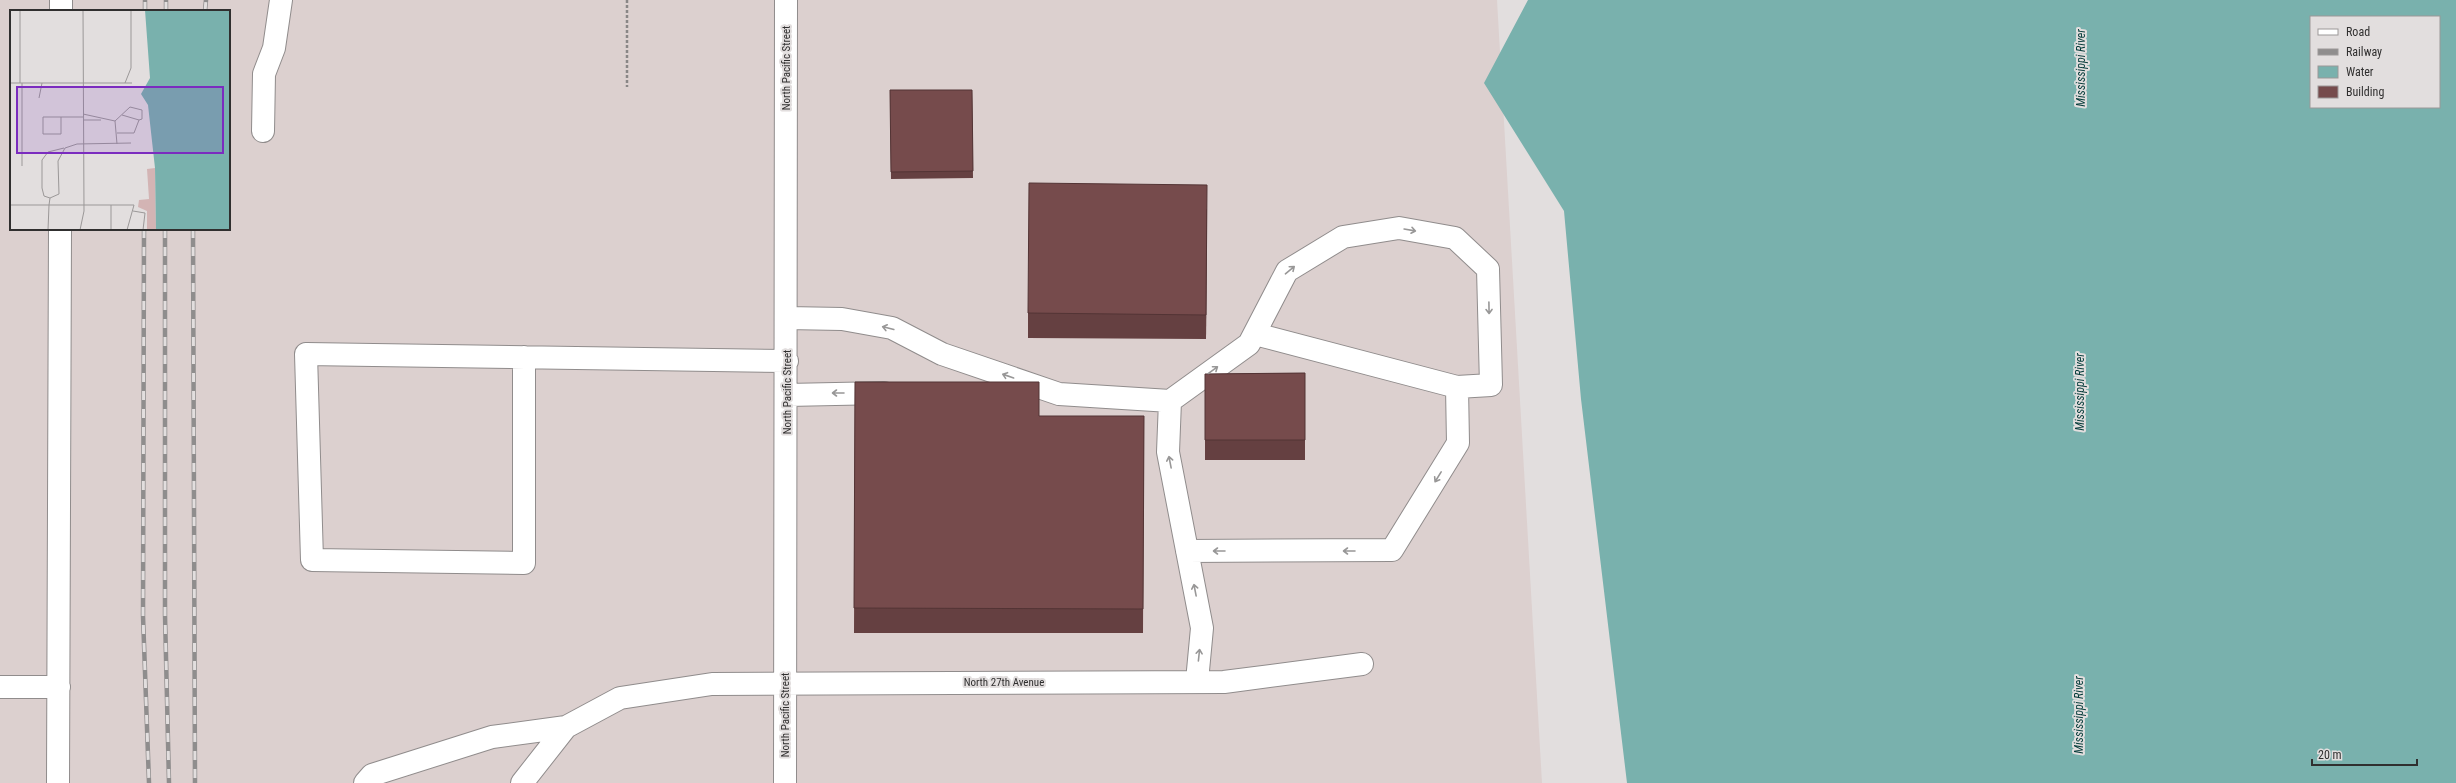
<svg xmlns="http://www.w3.org/2000/svg" width="2456" height="783" font-family="'Roboto Condensed',sans-serif">
<style>
.built{fill:#dcd0cf;fill-rule:evenodd}
.water{fill:#79b1ad;fill-rule:evenodd}
.lines{fill:none;stroke-linecap:round;stroke-linejoin:round}
.minor-casing{stroke:#908c8c;stroke-width:24}
.path{stroke:#898686;stroke-width:2.5;stroke-dasharray:3 2;stroke-linecap:butt}
.minor{stroke:#fff;stroke-width:22}
.rail-casing{stroke:#8f8d8d;stroke-width:4.5}
.rail{stroke:#e2dede;stroke-width:3;stroke-dasharray:9;stroke-linecap:butt}
.wall{fill:#654041}
.shaded-wall{fill:#533435}
.building{fill:#764b4c;stroke:#533435}
.oneway{stroke:#989797}
.labels{text-anchor:middle;dominant-baseline:central;stroke-width:4;stroke-linejoin:round;paint-order:stroke}
.street-label{font-size:11px;fill:#302f2f;stroke:#e2dede}
.water-label{font-size:12px;font-style:italic;fill:#043b39;stroke:#e2dede}
.inset-road{fill:none;stroke:#9b9898;stroke-width:1}
.view{fill:#7b2cbf;fill-opacity:0.15;stroke:#7b2cbf;stroke-width:2}
.inset-edge{fill:none;stroke:#302f2f;stroke-width:2}
</style>
<rect width="100%" height="100%" fill="#e2dede"/>
<path class="built" d="M0,0H1497L1542,783H0ZM11,11H229V229H11Z"/>
<path class="water" d="M1528,0H2456V783H1627L1581,399L1564,211L1484,83ZM2311,17H2439V107H2311Z"/>
<g class="lines">
<defs>
<path id="minor" d="M61,11V0
M263,131L264,74L274,48L281,0
M787,318L842,319L892,328L942,354L1059,394L1170,401L1168,452L1202,628L1197,681
M1255,334L1457,387
M524,357V563L312,560L306,354L787,361
M787,395L884,393
M1170,401L1249,344L1287,271L1343,237L1399,228L1455,238L1488,269L1491,385L1457,387L1458,443L1392,550L1187,551
M0,687H59
M58,783L60,229
M365,783L372,775L492,737L566,727
M522,783L566,727L620,698L712,684L1224,682L1362,664
M785,783L786,0"/>
</defs>
<use href="#minor" class="minor-casing"/>
<path class="path" d="M627,0V87"/>
<use href="#minor" class="minor"/>
<defs>
<path id="rail" d="M145,11V0
M166,11V0
M205,11L206,0
M144,229L143,616L149,783
M165,229V615L169,783
M193,229L195,783"/>
</defs>
<use href="#rail" class="rail-casing"/>
<use href="#rail" class="rail"/>
</g>
<path class="wall" d="M890,90H972L973,178L891,179Z
M1207,209L1206,339L1028,338V313Z
M1305,373V460H1205V374Z
M855,382L1039,416H1144L1143,633H854Z"/>
<path class="shaded-wall" d="M1207,185V209L1206,339V315Z"/>
<path class="building" d="M890,90H972L973,171L891,172Z
M1029,183L1207,185L1206,315L1028,313Z
M1305,373V440H1205V374Z
M855,382H1039V416H1144L1143,609L854,608Z"/>
<defs><path id="oneway-shaft" d="M-6 0H5M1.5-3L5.5 0L1.5 3" fill="none" stroke-width="1.6" stroke-linecap="round" stroke-linejoin="round"/></defs>
<g class="oneway">
<use href="#oneway-shaft" transform="translate(1410 230) rotate(10)"/>
<use href="#oneway-shaft" transform="translate(1290 270) rotate(-40)"/>
<use href="#oneway-shaft" transform="translate(1489 308) rotate(89)"/>
<use href="#oneway-shaft" transform="translate(888 328) rotate(-166)"/>
<use href="#oneway-shaft" transform="translate(1213 370) rotate(-36)"/>
<use href="#oneway-shaft" transform="translate(1008 376) rotate(-161)"/>
<use href="#oneway-shaft" transform="translate(838 393) rotate(180)"/>
<use href="#oneway-shaft" transform="translate(1170 462) rotate(-101)"/>
<use href="#oneway-shaft" transform="translate(1438 477) rotate(122)"/>
<use href="#oneway-shaft" transform="translate(1219 551) rotate(180)"/>
<use href="#oneway-shaft" transform="translate(1349 551) rotate(180)"/>
<use href="#oneway-shaft" transform="translate(1195 590) rotate(-101)"/>
<use href="#oneway-shaft" transform="translate(1199 655) rotate(-84)"/>
</g>
<g class="labels">
<g class="street-label">
<text transform="translate(786 68) rotate(-90)">North Pacific Street</text>
<text transform="translate(787 392) rotate(-90)">North Pacific Street</text>
<text x="1004" y="682">North 27th Avenue</text>
<text transform="translate(785 715) rotate(-90)">North Pacific Street</text>
</g>
<g class="water-label">
<text transform="translate(2081 68) rotate(-90)">Mississippi River</text>
<text transform="translate(2080 392) rotate(-90)">Mississippi River</text>
<text transform="translate(2079 715) rotate(-90)">Mississippi River</text>
</g>
</g>
<g transform="translate(10 10)">
<rect width="220" height="220" fill="#e2dede"/>
<path d="M145,158L146,220H137V201L128,197L129,190L139,189L137,159Z" fill="#d3b4b4"/>
<path d="M135,0H219L220,220H146L145,158L138,95L131,84L140,68Z" fill="#79b1ad"/>
<path class="inset-road" d="M0,73H122M10,73V0M115,73L121,58V1M29,88L32,73M73,104L105,111L107,134M112,105L129,110M51,107V124H33V107H73M73,110H91M105,111L120,97L132,100V109L129,110L124,123H107M12,156V73M40,188L34,186L32,178V150L38,142L54,138M0,195H124L117,220M123,201L135,203L133,220M38,220L39,195L40,188L49,184L48,151L55,138L67,134L121,133M70,220L74,201L73,0M101,220V195"/>
<path class="view" d="M7,77H213V143H7Z"/>
<rect width="220" height="220" class="inset-edge"/>
</g>
<rect x="2310" y="16" width="130" height="92" fill="#e2dede" stroke="#9b9898"/>
<rect x="2318" y="29" width="20" height="6" fill="#ffffff" stroke="#9b9898"/>
<text x="2346" y="36" font-size="12" fill="#302f2f">Road</text>
<rect x="2318" y="49" width="20" height="6" fill="#8f8d8d" stroke="#9b9898"/>
<text x="2346" y="56" font-size="12" fill="#302f2f">Railway</text>
<rect x="2318" y="66" width="20" height="12" fill="#79b1ad" stroke="#9b9898"/>
<text x="2346" y="76" font-size="12" fill="#302f2f">Water</text>
<rect x="2318" y="86" width="20" height="12" fill="#764b4c" stroke="#9b9898"/>
<text x="2346" y="96" font-size="12" fill="#302f2f">Building</text>
<path d="M2312 759v6h105v-6" fill="none" stroke="#302f2f" stroke-width="2"/>
<text x="2318" y="759" font-size="12" fill="#302f2f" stroke="#e2dede" stroke-width="3" paint-order="stroke">20 m</text>
</svg>
